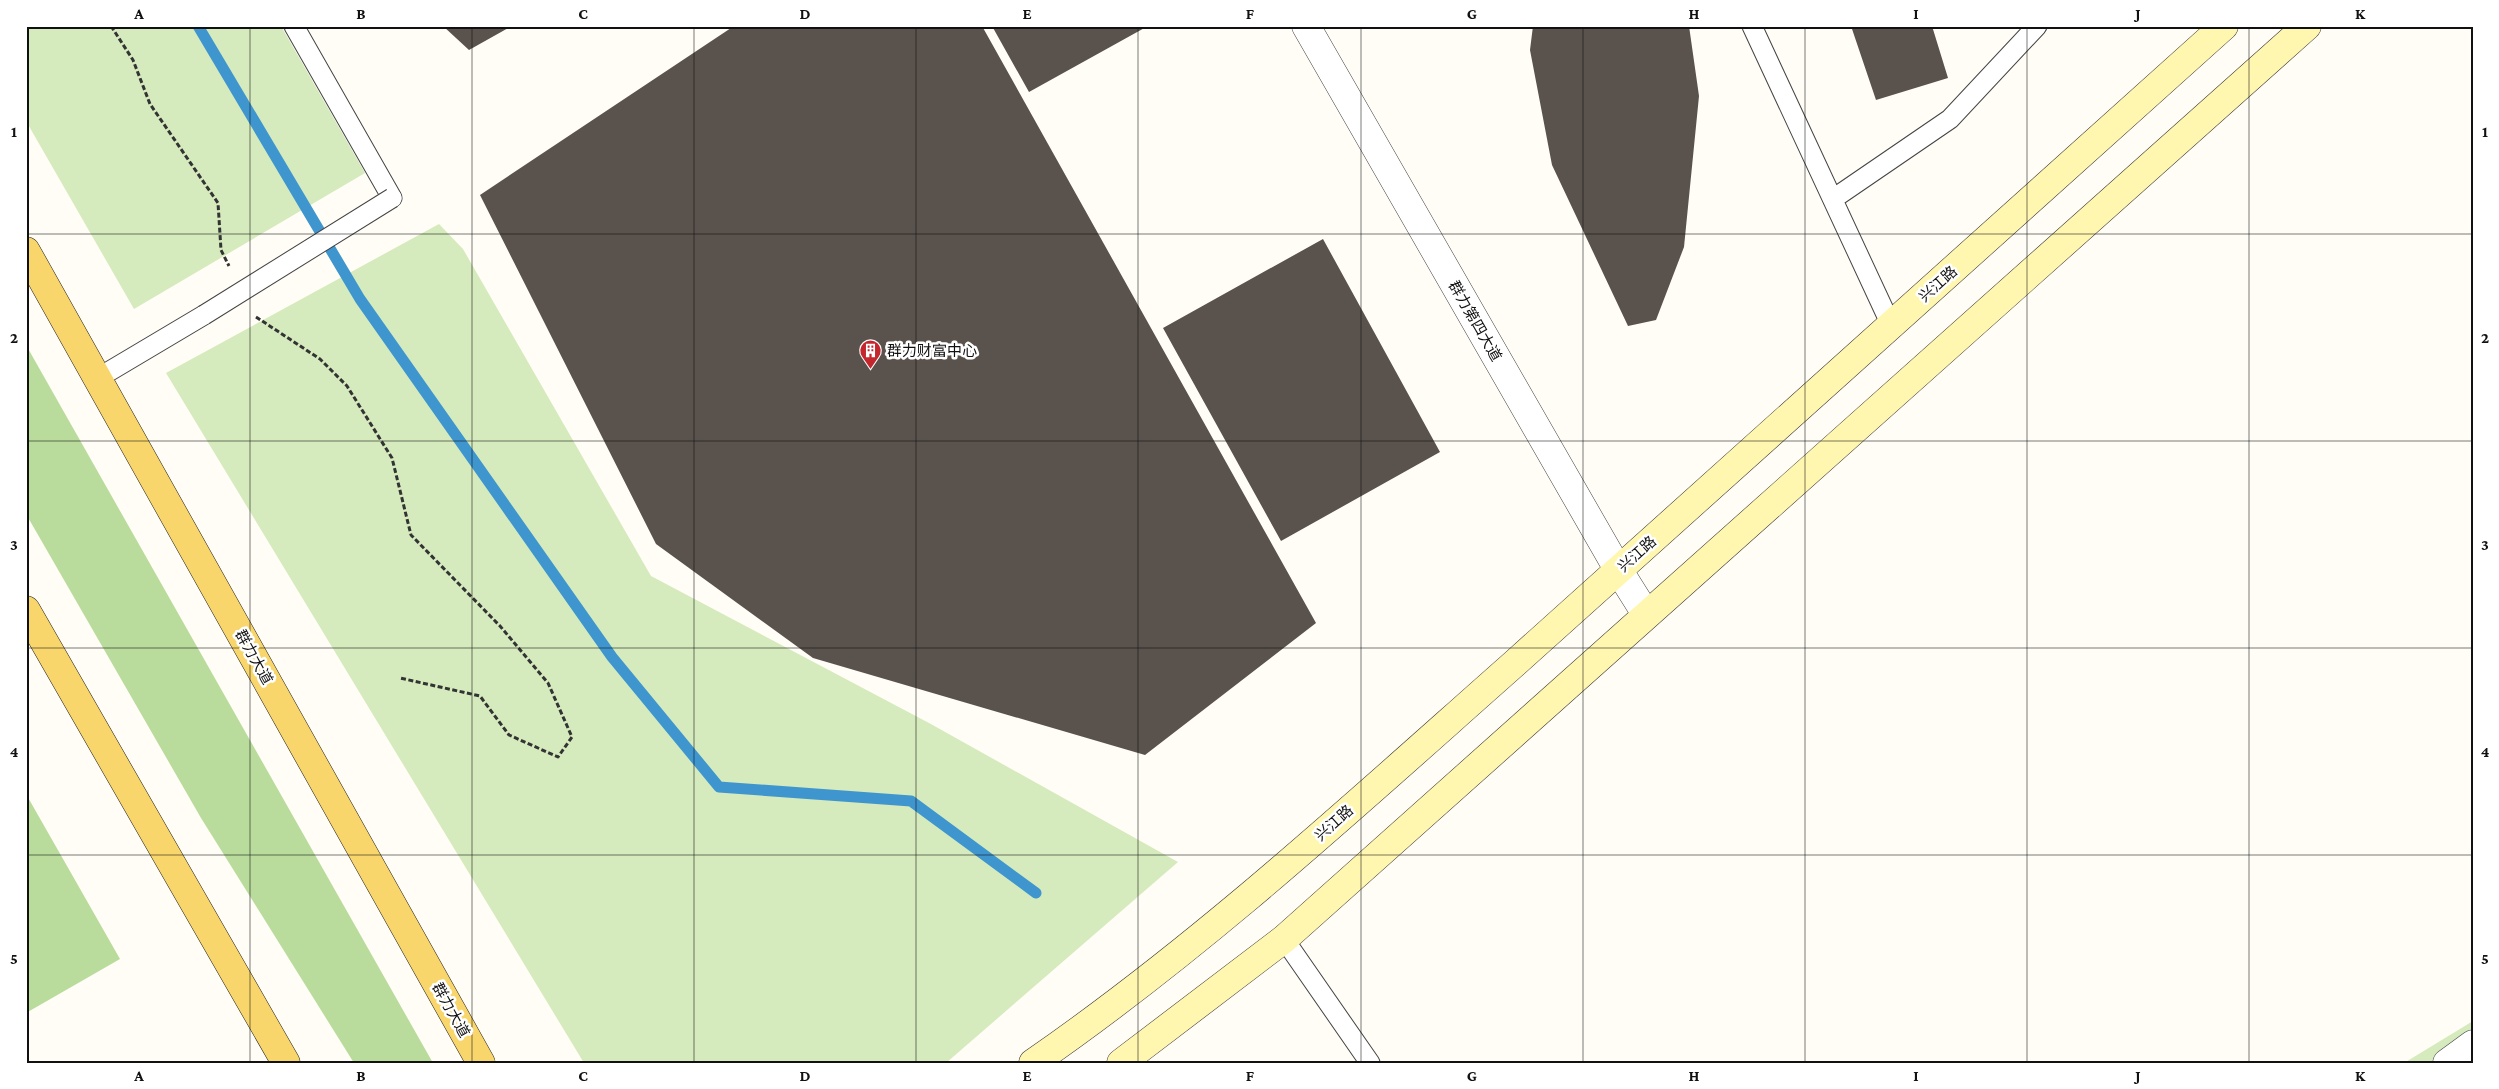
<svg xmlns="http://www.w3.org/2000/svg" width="2499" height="1089" font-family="'Crimson Pro','Noto Sans SC',serif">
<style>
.green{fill:#d5ebbd}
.forest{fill:#b9dc9c}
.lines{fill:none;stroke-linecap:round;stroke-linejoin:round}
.stream{stroke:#3f96cf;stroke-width:11}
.building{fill:#5a524d}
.lane-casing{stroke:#444;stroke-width:21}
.street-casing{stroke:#444;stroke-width:29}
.secondary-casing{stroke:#333;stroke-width:29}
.primary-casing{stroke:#222;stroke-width:29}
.path{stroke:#333;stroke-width:3;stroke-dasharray:5 2.5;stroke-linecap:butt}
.lane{stroke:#fff;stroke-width:19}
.street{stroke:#fff;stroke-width:28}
.secondary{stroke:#fff6b0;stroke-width:28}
.primary{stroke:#f9d66b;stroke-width:28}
.lane-bridge-casing{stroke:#444;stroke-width:21;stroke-linecap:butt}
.lane-bridge{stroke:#fff;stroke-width:19}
.grid{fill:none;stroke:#111;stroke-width:1;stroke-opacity:0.55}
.labels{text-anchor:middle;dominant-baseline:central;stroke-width:5;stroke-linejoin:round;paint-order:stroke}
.street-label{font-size:15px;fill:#111;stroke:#fff}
.poi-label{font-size:15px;fill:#111;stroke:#fff;text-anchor:start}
.neatline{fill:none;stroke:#111;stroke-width:2}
.grid-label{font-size:16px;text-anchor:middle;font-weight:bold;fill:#111}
</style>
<rect width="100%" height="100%" fill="#fffdf5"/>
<path class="green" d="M26,26H281L365,173L134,309L26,121Z
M439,224L463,249L651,576L929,723L1178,862L946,1063H584L166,373Z
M2473,1021V1063H2404Z"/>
<path class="forest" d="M26,345L433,1063H354L201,818L26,514Z
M26,794L120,959L26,1013Z"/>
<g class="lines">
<path class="stream" d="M198,26L360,299L612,657L719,787L911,801L1036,893"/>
</g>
<path class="building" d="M443,26H512L469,50Z
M734,26H982L1316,623L1145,755L813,658L656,544L480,195Z
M992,26H1148L1029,92Z
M1533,26H1689L1699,96L1684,247L1656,320L1628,326L1552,165L1530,50Z
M1851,26H1932L1948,78L1876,100Z
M1323,239L1440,452L1281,541L1163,328Z"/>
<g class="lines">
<defs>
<path id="lane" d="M294,26L392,198
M1752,26L1891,325
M1833,199L1950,119L2037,26
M98,378L204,315
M1284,939L1370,1063"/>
<path id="street" d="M1306,26L1619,571L1646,614
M2447,1063L2473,1044"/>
<path id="secondary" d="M1033,1063C1205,944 1359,801 1515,663C1753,452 1988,238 2224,26
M1121,1063L1284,939L2307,26"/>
<path id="primary" d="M26,251L481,1063
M26,610L286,1063"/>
</defs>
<use href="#lane" class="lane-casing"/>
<use href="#street" class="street-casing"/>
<use href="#secondary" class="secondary-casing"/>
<use href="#primary" class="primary-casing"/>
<path class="path" d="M111,26L133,60L150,104L218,203L221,250L229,266
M256,317L320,359L347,386L392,458L411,535L500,626L548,683L572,737L558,757L509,735L480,696L400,678"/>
<use href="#lane" class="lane"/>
<use href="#street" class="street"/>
<use href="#secondary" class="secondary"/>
<use href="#primary" class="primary"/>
<defs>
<path id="lane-bridge" d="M204,315L392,198"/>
</defs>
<use href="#lane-bridge" class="lane-bridge-casing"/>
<use href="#lane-bridge" class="lane-bridge"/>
</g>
<path class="grid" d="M250,26V1063M472,26V1063M694,26V1063M916,26V1063M1138,26V1063M1361,26V1063M1583,26V1063M1805,26V1063M2027,26V1063M2249,26V1063M26,234H2473M26,441H2473M26,648H2473M26,855H2473"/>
<defs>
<symbol id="building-pin" viewBox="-11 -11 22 30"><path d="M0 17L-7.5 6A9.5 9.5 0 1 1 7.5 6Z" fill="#c4262e" stroke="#fff"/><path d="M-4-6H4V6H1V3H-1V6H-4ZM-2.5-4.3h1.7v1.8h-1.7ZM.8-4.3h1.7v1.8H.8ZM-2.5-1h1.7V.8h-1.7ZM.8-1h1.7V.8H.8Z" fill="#fff"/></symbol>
</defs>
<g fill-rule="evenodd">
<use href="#building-pin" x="858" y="338" width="25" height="34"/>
</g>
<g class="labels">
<g class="street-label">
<text transform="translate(1938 284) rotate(-42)">兴江路</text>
<text transform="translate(1475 321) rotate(60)">群力第四大道</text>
<text transform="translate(1637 554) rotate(-42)">兴江路</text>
<text transform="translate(254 657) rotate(61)">群力大道</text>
<text transform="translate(1334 823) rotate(-42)">兴江路</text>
<text transform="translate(451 1010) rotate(61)">群力大道</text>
</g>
<g class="poi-label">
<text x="887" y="351">群力财富中心</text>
</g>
</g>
<rect width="2499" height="1089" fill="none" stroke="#ffffff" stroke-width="55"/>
<rect x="28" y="28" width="2444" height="1034" class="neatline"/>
<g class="grid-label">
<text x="139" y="19">A</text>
<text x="361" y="19">B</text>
<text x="583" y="19">C</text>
<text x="805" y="19">D</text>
<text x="1027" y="19">E</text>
<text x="1250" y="19">F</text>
<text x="1472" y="19">G</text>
<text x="1694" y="19">H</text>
<text x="1916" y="19">I</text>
<text x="2138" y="19">J</text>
<text x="2360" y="19">K</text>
<text x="14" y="137">1</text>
<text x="2485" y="137">1</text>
<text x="14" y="343">2</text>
<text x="2485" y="343">2</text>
<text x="14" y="550">3</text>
<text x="2485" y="550">3</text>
<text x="14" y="757">4</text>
<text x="2485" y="757">4</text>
<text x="14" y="964">5</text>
<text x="2485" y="964">5</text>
<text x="139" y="1081">A</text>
<text x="361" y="1081">B</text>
<text x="583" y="1081">C</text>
<text x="805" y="1081">D</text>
<text x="1027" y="1081">E</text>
<text x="1250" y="1081">F</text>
<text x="1472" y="1081">G</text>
<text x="1694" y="1081">H</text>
<text x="1916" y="1081">I</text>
<text x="2138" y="1081">J</text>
<text x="2360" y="1081">K</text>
</g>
</svg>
